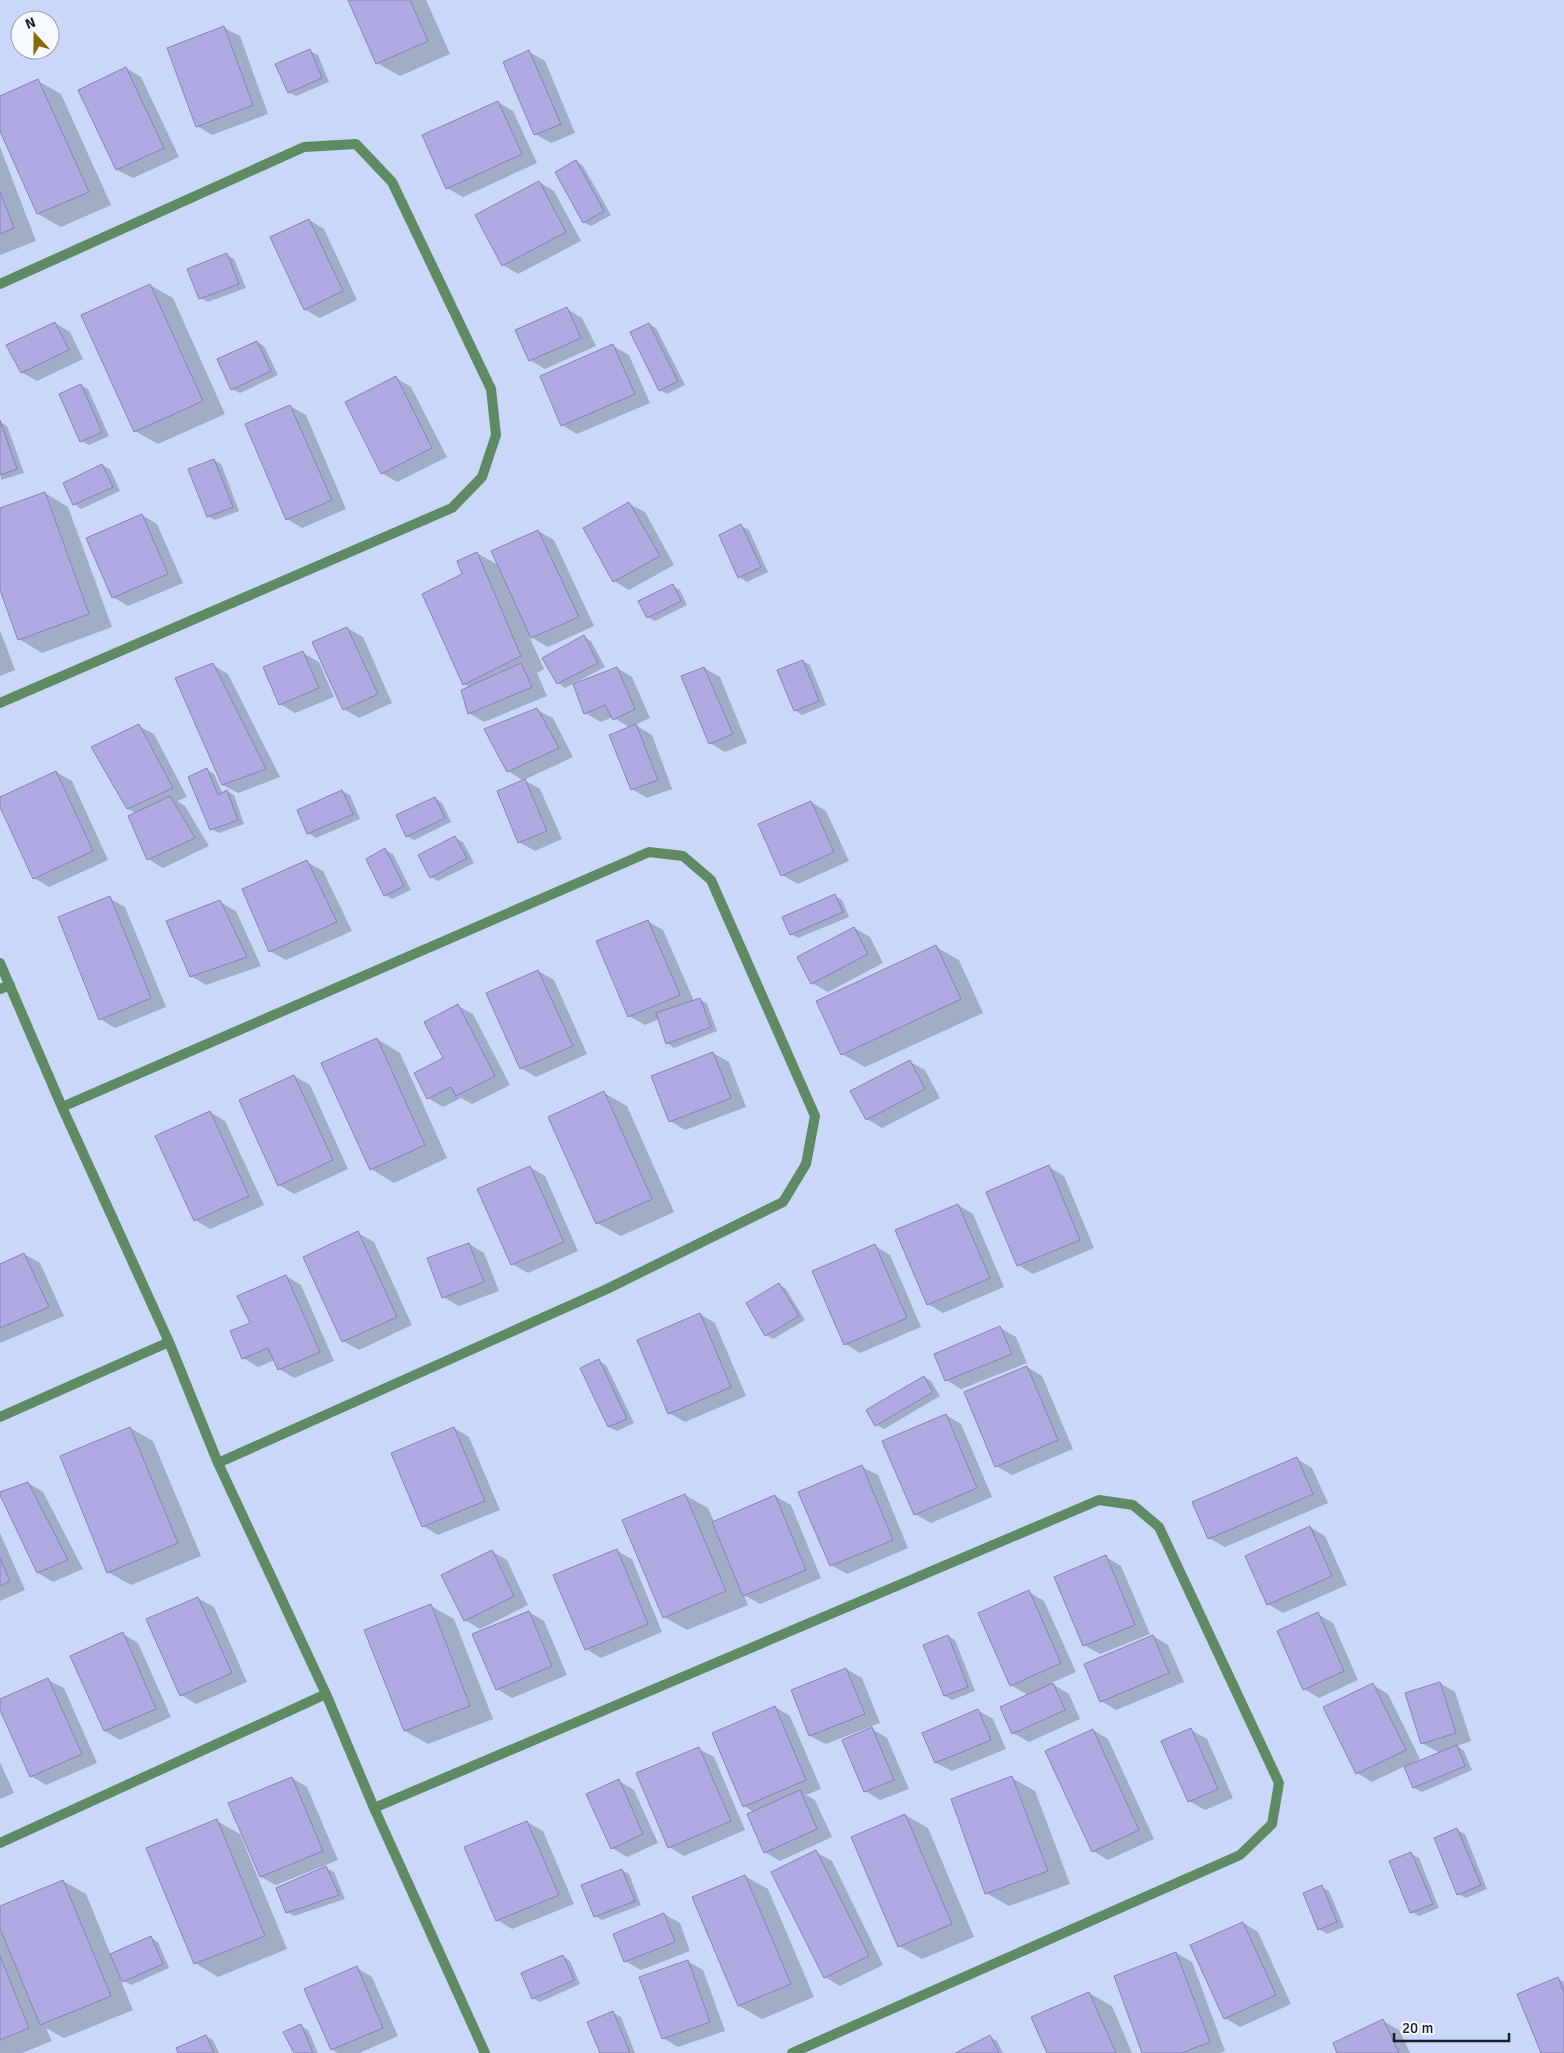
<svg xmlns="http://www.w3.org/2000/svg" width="1564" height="2053" font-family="Signika,sans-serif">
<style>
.shadow{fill:#0003}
.building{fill:#afaae1;stroke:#8883b8}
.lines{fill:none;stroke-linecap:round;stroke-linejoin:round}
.street{stroke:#5e8a64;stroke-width:10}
</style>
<rect width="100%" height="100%" fill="#cad7f8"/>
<path class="shadow" d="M349,0H426L450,54L400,76L377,63Z
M224,28L240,36L268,114L212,135L197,126Z
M310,51L318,55L329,82L296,96L289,92Z
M529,52L545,61L575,133L551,143L535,134Z
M126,68L141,77L179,157L133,178L117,170L79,91Z
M38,81L61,94L111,205L61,227L38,214L0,128V98Z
M498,102L513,111L537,163L463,197L447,188Z
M0,147L36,241L0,255Z
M576,161L583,166L611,215L591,226L583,222Z
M539,182L554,191L581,241L518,274L503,265Z
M309,220L324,229L357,300L320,318L304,309Z
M227,255L234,259L246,288L208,302L200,298Z
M150,285L173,298L225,414L158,444L135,431Z
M567,309L582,318L596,346L545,369L530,360Z
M55,323L70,332L83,359L37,381L21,372Z
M649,324L656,328L685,385L667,394L660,390Z
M257,342L264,346L278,375L240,393L232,389Z
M613,346L629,355L650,403L577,434L562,425Z
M396,378L411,387L447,457L397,482L382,473Z
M80,385L88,389L109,436L89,445L81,441Z
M290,406L306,415L346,509L302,528L287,519Z
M0,422L7,426L24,473L1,480Z
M214,460L221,464L239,511L215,520L208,516Z
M102,465L110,469L120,491L81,509L74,504Z
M45,493L68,507L112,627L42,653L19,639L0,586V510Z
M629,504L645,512L674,565L629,590L614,581Z
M142,515L157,524L183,583L128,606L113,597Z
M741,526L749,530L768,572L747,582L739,577Z
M538,531L554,540L594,626L548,647L529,636L544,669L537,673L547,696L484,722L469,713L470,687L464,684V575L477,553L500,566Z
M672,586L680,590L687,605L655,621L648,617Z
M347,628L363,637L392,703L359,718L344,709Z
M0,630L15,670L0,676Z
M584,637L591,641L605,667L565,688L558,683Z
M303,653L319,662L334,697L295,713L280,704Z
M803,661L810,665L826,705L802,715L795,710Z
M213,665L228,674L280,777L238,793L223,785Z
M617,668L632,677L650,718L635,725L652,735L672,789L647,798L632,789L630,728L613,717L601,722L585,713Z
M704,668L720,677L747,743L725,752L710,743Z
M537,710L553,718L573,757L524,780L540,789L562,839L535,851L519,842L524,781L508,771Z
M138,726L154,734L187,797L177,801L185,806L209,846L163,868L148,859L136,813L128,809Z
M207,770L214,774L223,794L227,791L234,795L244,824L219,833L211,829Z
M56,772L72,781L108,860L49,887L34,878L0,804V798Z
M342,791L350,795L360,819L316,838L308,833Z
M435,798L442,803L451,822L414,840L407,836Z
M811,802L826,811L849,861L798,884L782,875Z
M455,838L463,842L474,863L438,881L431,877Z
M385,850L393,854L411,890L392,899L385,895Z
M307,862L323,871L352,931L286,960L270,951Z
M835,896L842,900L849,917L798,938L791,934Z
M109,898L125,907L166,1007L115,1028L100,1019Z
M220,902L236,911L261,966L206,985L191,976Z
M647,921L663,930L694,1001L700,999L707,1004L717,1031L674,1048L667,1043L659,1019L645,1025L629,1016Z
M854,928L870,937L883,963L828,992L812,983Z
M936,947L959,960L983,1013L865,1067L842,1054Z
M538,971L554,980L587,1054L536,1077L521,1068Z
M458,1006L473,1014L510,1085L472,1104L461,1098L443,1107L428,1098L444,1058Z
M377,1039L400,1053L447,1158L394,1183L371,1169Z
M713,1053L729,1062L746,1107L685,1130L670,1121Z
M910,1062L925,1070L940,1098L882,1128L867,1119Z
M294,1076L310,1085L348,1169L294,1194L279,1185Z
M604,1093L627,1106L674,1212L621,1236L597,1223Z
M210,1112L225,1121L264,1205L210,1229L195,1220Z
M530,1167L545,1176L578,1251L528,1273L512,1264Z
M1049,1167L1064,1176L1094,1248L1033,1274L1018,1265Z
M958,1205L973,1214L1004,1287L943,1313L928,1304Z
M358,1233L374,1242L412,1325L359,1350L343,1341Z
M469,1244L484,1253L499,1291L459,1306L443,1297Z
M875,1246L890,1255L921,1327L860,1353L845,1344Z
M24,1254L40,1263L64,1316L0,1343V1266Z
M286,1276L301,1285L334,1361L294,1378L279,1369L275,1360L258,1367L243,1358L251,1324Z
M779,1285L786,1289L805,1320L773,1339L766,1335Z
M700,1314L715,1323L746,1396L685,1422L669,1413Z
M1000,1328L1016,1337L1027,1363L961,1389L946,1380Z
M599,1361L606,1365L634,1423L617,1431L609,1427L582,1368Z
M1027,1367L1042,1376L1073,1449L1012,1475L996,1466Z
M924,1377L931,1381L940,1396L884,1429L876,1425Z
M946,1415L961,1424L992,1497L931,1523L915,1514Z
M130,1428L153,1441L201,1556L131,1585L108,1572Z
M454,1428L469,1437L500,1510L438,1535L423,1526Z
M1297,1459L1312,1468L1328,1503L1225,1547L1209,1538L1194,1503Z
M862,1467L878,1475L908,1548L847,1574L831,1565Z
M28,1483L43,1492L83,1569L53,1582L38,1573L1,1494Z
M685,1495L708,1508L714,1522L775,1496L791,1505L821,1578L760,1604L744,1595L748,1605L687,1630L664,1617Z
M1310,1527L1325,1536L1347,1585L1283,1613L1268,1604Z
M0,1533L25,1590L0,1601Z
M491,1551L507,1560L528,1605L480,1629L465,1620Z
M617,1551L632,1559L662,1632L601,1658L586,1649Z
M1106,1557L1121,1566L1150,1634L1100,1654L1084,1645Z
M1029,1592L1044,1601L1076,1672L1051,1683L1069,1694L1080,1719L1029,1742L1013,1733L1029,1696L1011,1685Z
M198,1598L214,1607L247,1682L196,1704L181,1695Z
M431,1606L454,1619L493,1719L428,1744L405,1731L366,1631Z
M529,1612L544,1621L567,1675L512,1698L497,1689Z
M1318,1614L1333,1623L1358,1680L1319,1698L1304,1689Z
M123,1634L138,1643L171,1717L120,1740L105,1731L71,1656Z
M948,1636L955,1640L975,1691L952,1700L945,1696Z
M1153,1636L1168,1645L1184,1682L1116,1710L1101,1701Z
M846,1669L862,1678L880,1723L826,1744L810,1736L793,1691Z
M48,1680L64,1688L97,1763L46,1785L31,1776L0,1707V1701Z
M1440,1683L1455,1692L1471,1741L1457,1746L1464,1751L1472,1770L1422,1792L1414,1788L1405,1766L1372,1782L1357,1773L1373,1685L1388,1694L1420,1759L1415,1762L1416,1764L1440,1753L1422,1743Z
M775,1707L790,1716L821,1789L806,1795L815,1800L832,1837L780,1861L765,1852L754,1812L744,1806Z
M977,1710L993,1719L1006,1749L952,1771L936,1763L924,1733Z
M872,1729L887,1738L909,1789L880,1800L865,1791Z
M1093,1730L1108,1739L1154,1839L1108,1860L1093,1851Z
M1191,1730L1207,1739L1233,1798L1205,1810L1189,1801Z
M699,1749L714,1757L745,1830L684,1856L669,1847Z
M0,1762L14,1793L0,1799Z
M292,1778L307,1787L338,1860L276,1885L261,1877Z
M1012,1778L1035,1791L1070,1884L1009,1906L986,1893Z
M619,1781L634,1790L658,1843L627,1857L612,1848Z
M905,1815L928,1828L974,1937L922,1959L899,1946Z
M217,1821L240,1834L287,1949L218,1977L195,1963Z
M527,1822L543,1831L574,1904L512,1929L497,1920Z
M1457,1830L1465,1834L1487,1889L1466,1898L1458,1894Z
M816,1852L832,1861L883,1965L840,1986L825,1977Z
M1411,1854L1419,1858L1439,1908L1419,1916L1411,1912Z
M326,1868L334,1872L345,1899L294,1916L287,1912Z
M622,1870L629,1874L641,1905L602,1920L595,1916Z
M745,1876L768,1889L814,1997L762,2019L739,2006L694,1897Z
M63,1881L86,1894L111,1955L151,1938L158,1942L169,1968L131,1985L120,1979L133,2010L64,2038L46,2028L52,2041L22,2053H0V1907Z
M1322,1887L1329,1891L1344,1927L1327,1934L1319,1929L1305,1894Z
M664,1914L680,1923L690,1951L641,1970L625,1961Z
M1243,1923L1258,1932L1291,2004L1240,2027L1225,2018Z
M1176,1953L1192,1962L1225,2051L1219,2053H1143Z
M563,1956L570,1961L580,1984L540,2002L533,1998Z
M687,1961L703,1970L725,2031L678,2047L663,2038Z
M357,1968L372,1977L398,2036L359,2053H338L332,2050Z
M1558,1978L1564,1982V2053H1543Z
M1089,1993L1112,2006L1132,2053H1048Z
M613,2013L621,2017L635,2053H601Z
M1383,2021L1399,2030L1410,2053H1339Z
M301,2026L308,2030L318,2053H295Z
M206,2036L213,2040L219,2053H179Z
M990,2037L997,2041L1003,2053H958Z"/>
<path class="building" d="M348,0H410L428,41L376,64Z
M224,26L253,105L196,127L167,48Z
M310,49L322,78L288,93L275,64Z
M529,50L561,124L534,135L503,62Z
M126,67L164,148L116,170L78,90Z
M38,79L89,192L37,214L0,131V96Z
M498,101L522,154L446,189L422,135Z
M576,160L604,211L583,223L555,172Z
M539,181L566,232L502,266L475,215Z
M0,192L14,228L0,234Z
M309,219L343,291L304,310L270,237Z
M227,253L239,284L199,299L187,269Z
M150,284L203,401L134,432L81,315Z
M567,307L581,338L529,361L515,330Z
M55,322L69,350L21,373L6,345Z
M649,323L678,381L659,391L630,332Z
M257,341L271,371L231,390L217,359Z
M613,344L635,394L561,426L540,376Z
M396,376L432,448L381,474L345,402Z
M81,384L102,432L80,442L59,394Z
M290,405L332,500L286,520L245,424Z
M0,420L17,469L0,475Z
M214,459L233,507L207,517L188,469Z
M102,464L113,487L73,505L63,483Z
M45,492L89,614L18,640L0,590V508Z
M629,502L660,556L613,582L583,528Z
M142,514L168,574L112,598L86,538Z
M741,524L761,567L738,578L719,535Z
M538,530L579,617L531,638L491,551Z
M477,552L521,656L463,685L422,594L462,574L457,561Z
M673,584L681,601L647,618L638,601Z
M347,627L378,694L343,710L312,642Z
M584,635L598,663L557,684L542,658Z
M303,651L319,688L279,705L263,667Z
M803,660L819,701L794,711L777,670Z
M213,663L266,769L222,785L175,678Z
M521,663L532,687L468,714L461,690Z
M617,667L635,709L613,720L605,705L584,714L573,684Z
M704,667L733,734L709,744L681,676Z
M537,708L559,748L507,772L484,729Z
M139,724L173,788L127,809L91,747Z
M636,724L658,780L631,790L609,735Z
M207,768L218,795L227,790L238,820L210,830L188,777Z
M56,771L93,851L33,879L0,807V797Z
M525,779L547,831L518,843L497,791Z
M342,790L353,814L307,834L297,810Z
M170,796L195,838L147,860L128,816Z
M435,797L445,818L406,837L396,815Z
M811,801L834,852L781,876L758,824Z
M455,836L467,858L430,878L418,855Z
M385,848L404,886L384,896L366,859Z
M307,860L337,922L269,952L242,889Z
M835,894L843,912L790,935L782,917Z
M110,896L151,998L99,1020L58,917Z
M220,900L247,957L190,977L166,921Z
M648,920L680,995L628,1017L596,941Z
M854,927L868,954L811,984L797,957Z
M936,945L961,999L841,1055L816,1001Z
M538,970L573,1046L520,1069L486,993Z
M700,998L711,1027L666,1044L656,1013Z
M458,1004L495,1076L456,1096L451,1087L427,1099L414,1073L443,1058L424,1022Z
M377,1038L425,1145L370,1170L321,1063Z
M713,1052L731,1098L669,1122L651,1076Z
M910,1060L925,1089L866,1120L850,1091Z
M294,1075L333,1160L278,1186L239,1100Z
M604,1091L652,1199L596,1224L548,1117Z
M210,1111L249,1196L194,1221L155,1136Z
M1049,1165L1080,1240L1017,1266L986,1192Z
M530,1166L564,1242L511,1265L477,1189Z
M958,1204L990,1278L927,1305L895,1230Z
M358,1231L397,1317L342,1342L303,1257Z
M469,1243L484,1282L442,1298L427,1258Z
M875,1244L907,1318L844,1345L812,1271Z
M24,1253L49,1307L0,1328V1264Z
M286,1275L320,1352L278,1370L268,1348L242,1359L230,1331L250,1323L237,1296Z
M779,1283L799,1316L765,1336L746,1303Z
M700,1313L731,1387L668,1414L637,1340Z
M1000,1326L1012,1354L945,1381L934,1354Z
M599,1359L627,1419L608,1427L580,1368Z
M1027,1366L1058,1440L995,1467L964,1392Z
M924,1376L933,1392L875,1426L866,1410Z
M946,1414L977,1488L914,1515L882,1441Z
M130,1427L178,1543L107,1573L60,1456Z
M454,1427L485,1501L422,1527L391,1453Z
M1297,1457L1313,1494L1208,1539L1192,1502Z
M862,1465L893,1540L830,1566L798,1492Z
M28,1482L68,1560L37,1573L0,1495V1492Z
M685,1494L726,1591L663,1618L622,1520Z
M775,1495L806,1570L743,1596L712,1522Z
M1310,1526L1332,1576L1267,1605L1245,1556Z
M617,1549L648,1624L585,1650L553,1575Z
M492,1550L514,1596L464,1621L441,1575Z
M1106,1555L1135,1625L1083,1646L1054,1577Z
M0,1558L10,1581L0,1586Z
M1029,1590L1061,1663L1010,1686L978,1613Z
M198,1597L232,1673L180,1696L146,1619Z
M431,1604L470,1706L404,1731L364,1630Z
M529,1611L552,1666L496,1690L472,1634Z
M1318,1612L1344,1671L1303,1690L1277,1631Z
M123,1632L156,1709L104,1731L70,1656Z
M948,1635L968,1687L944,1696L923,1645Z
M1153,1635L1169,1673L1100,1702L1084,1664Z
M846,1668L865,1714L809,1736L791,1690Z
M48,1678L82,1754L30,1777L0,1710V1699Z
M1440,1682L1456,1733L1421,1744L1405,1693Z
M1053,1683L1065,1710L1012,1734L1000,1707Z
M1373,1683L1406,1750L1356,1774L1323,1707Z
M775,1706L806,1780L743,1807L712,1733Z
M978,1709L991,1740L935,1763L922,1733Z
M872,1727L894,1780L864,1792L842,1740Z
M1191,1728L1218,1789L1188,1802L1161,1741Z
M1093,1729L1139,1830L1092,1852L1045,1751Z
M1457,1745L1465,1766L1413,1788L1404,1767Z
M699,1747L731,1821L668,1848L636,1773Z
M1012,1776L1048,1871L985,1894L951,1799Z
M292,1777L323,1851L260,1877L228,1803Z
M619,1779L643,1834L611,1849L586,1794Z
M800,1790L817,1829L764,1853L747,1814Z
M905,1814L952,1924L898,1947L851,1837Z
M217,1819L265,1936L194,1964L146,1848Z
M527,1821L559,1895L496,1921L464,1847Z
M1457,1828L1481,1885L1457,1895L1434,1838Z
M816,1850L869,1956L824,1978L771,1872Z
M1411,1852L1433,1904L1410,1913L1389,1861Z
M326,1866L339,1895L286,1913L276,1888Z
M622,1869L635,1901L594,1917L581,1885Z
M745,1875L791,1984L738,2006L692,1897Z
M63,1880L111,1996L40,2025L0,1928V1906Z
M1322,1885L1337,1922L1318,1930L1303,1893Z
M664,1913L675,1942L624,1962L613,1934Z
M1243,1922L1276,1995L1224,2019L1190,1945Z
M151,1936L163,1964L122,1982L110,1954Z
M1176,1952L1210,2042L1181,2053H1142L1114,1976Z
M563,1955L574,1980L532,1999L521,1973Z
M0,1956L29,2028L0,2040Z
M688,1960L710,2022L662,2039L639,1977Z
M357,1966L383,2028L331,2050L304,1989Z
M1558,1977L1564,1993V2053H1541L1517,1994Z
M1089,1992L1116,2053H1047L1031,2017Z
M613,2011L630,2053H600L587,2022Z
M1383,2019L1399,2053H1337L1333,2043Z
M301,2024L313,2053H294L283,2032Z
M206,2035L214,2053H178L176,2048Z
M990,2035L999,2053H955Z"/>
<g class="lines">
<path class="street" d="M0,284L304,147L356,144L392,182L491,389L496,435L482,477L452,508L0,703
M0,963L62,1107L169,1342L218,1463L326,1694L374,1808L485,2053
M0,989L10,985
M62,1107L649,852L683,856L711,880L815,1116L806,1164L783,1202L607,1289L218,1463
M0,1417L169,1342
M374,1808L1099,1500L1133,1505L1159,1527L1279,1783L1272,1824L1240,1855L792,2053
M0,1843L326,1694"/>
</g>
<g transform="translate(35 35) rotate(339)"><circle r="24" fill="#f6f9fe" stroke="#9da1ac"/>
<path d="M0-4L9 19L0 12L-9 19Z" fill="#886a07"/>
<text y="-8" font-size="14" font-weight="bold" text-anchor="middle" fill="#171e32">N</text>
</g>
<path d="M1394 2033v8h115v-8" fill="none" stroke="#171e32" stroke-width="2.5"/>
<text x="1402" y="2033" font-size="15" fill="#171e32" stroke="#f6f9fe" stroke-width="4" paint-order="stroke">20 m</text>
</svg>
